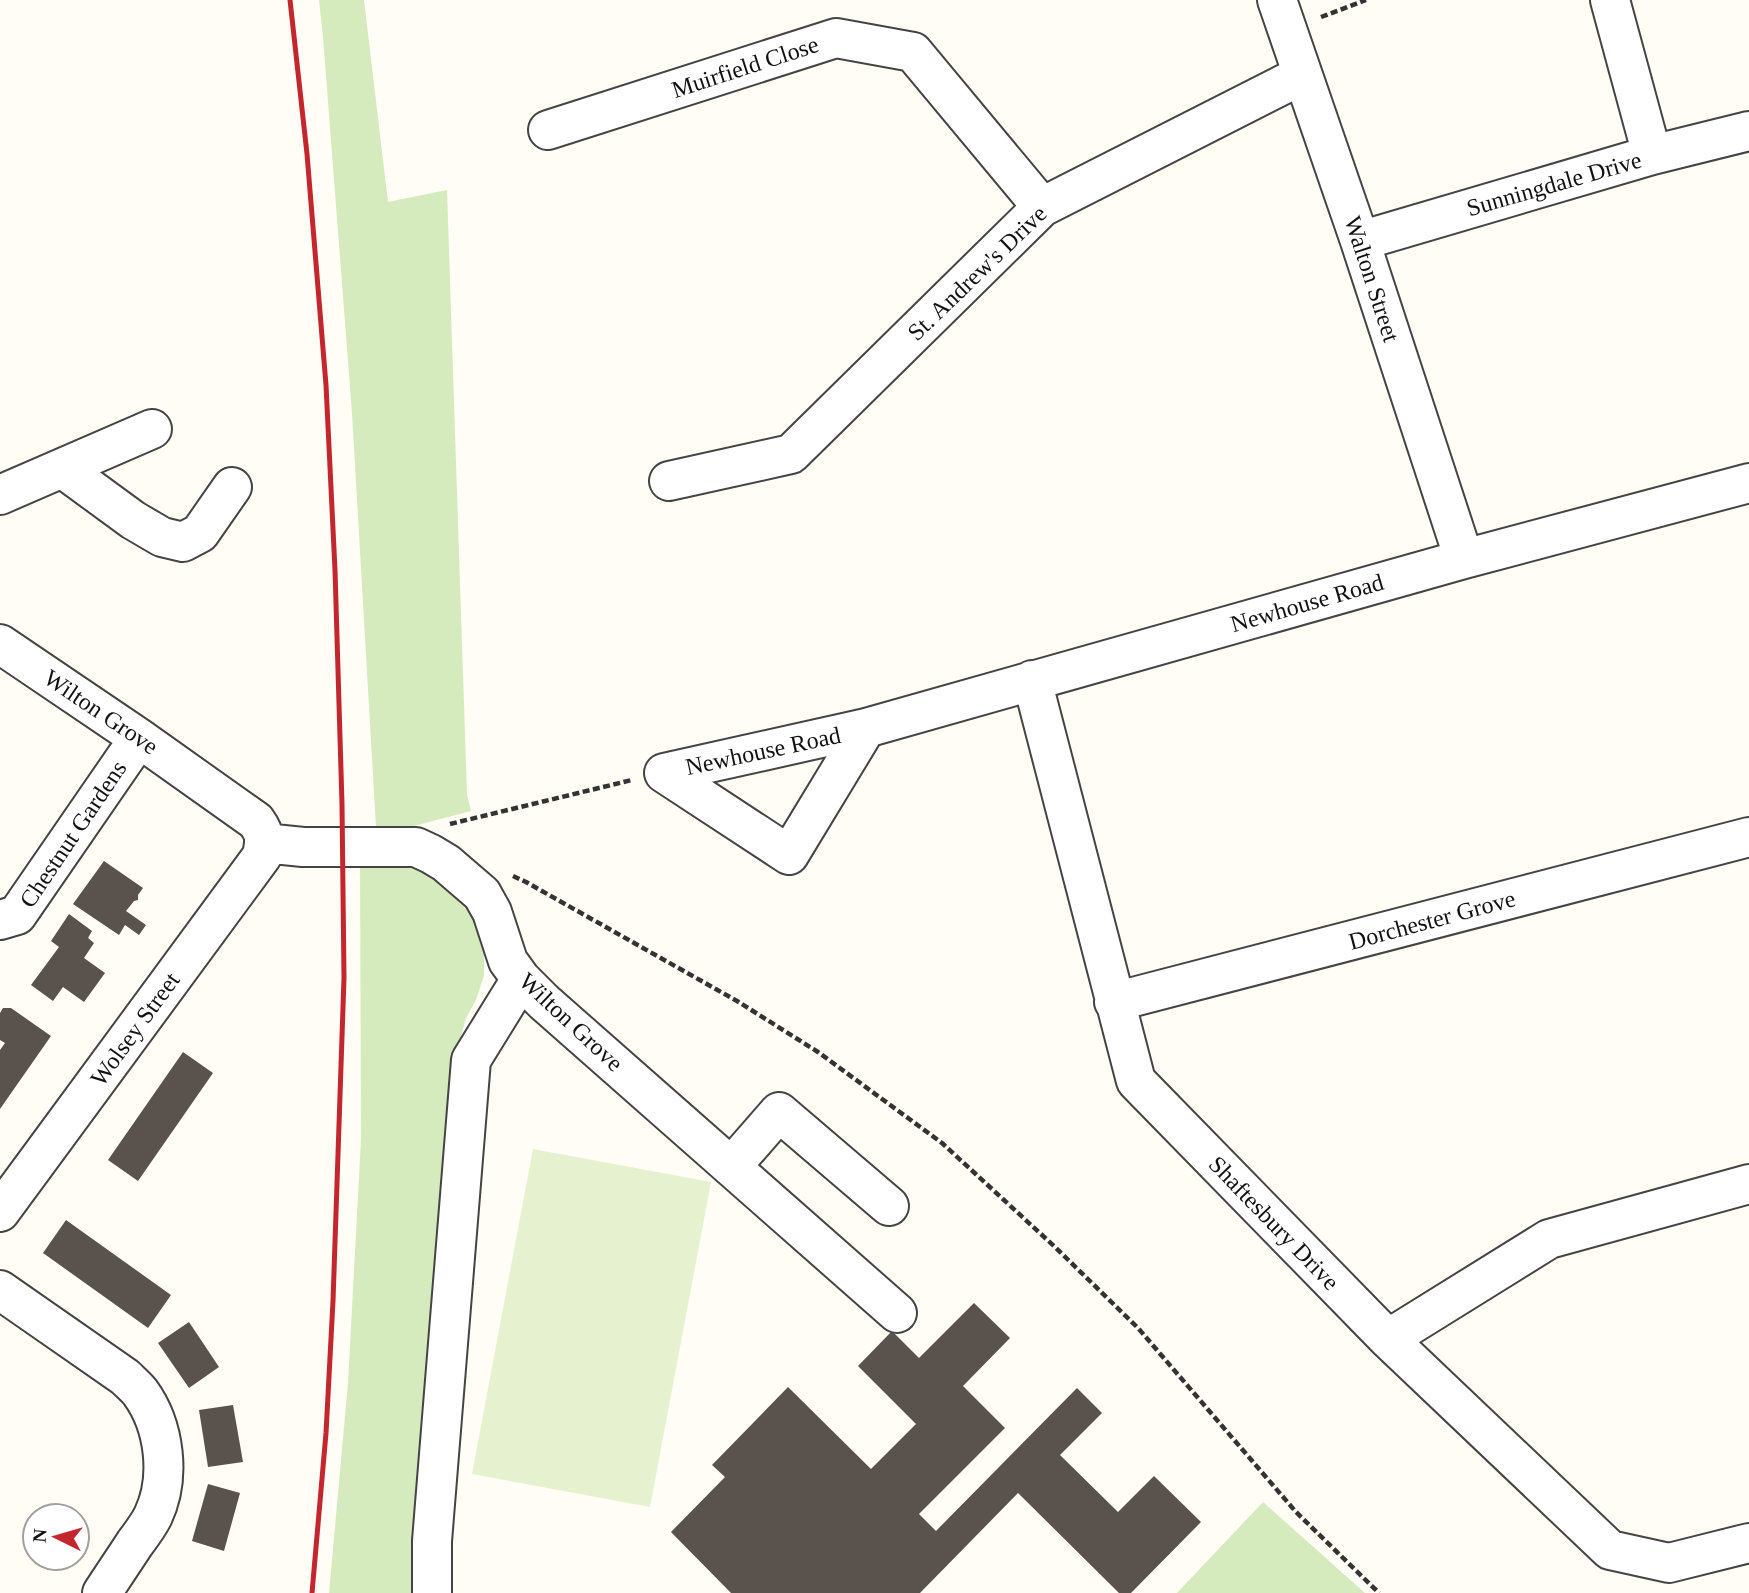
<svg xmlns="http://www.w3.org/2000/svg" width="1749" height="1593" font-family="'Times New Roman',serif">
<style>
.green{fill:#d5ebbd}
.pitch{fill:#e6f2cf}
.building{fill:#5a524d}
.lines{fill:none;stroke-linecap:round;stroke-linejoin:round}
.minor-casing{stroke:#444;stroke-width:42}
.path{stroke:#333;stroke-width:4.5;stroke-dasharray:7 3.5;stroke-linecap:butt}
.minor{stroke:#fff;stroke-width:38}
.rail{stroke:#c4262e;stroke-width:5}
.labels{text-anchor:middle;dominant-baseline:central;stroke-width:7;stroke-linejoin:round;paint-order:stroke}
.street-label{font-size:24px;fill:#111;stroke:#fff}
</style>
<rect width="100%" height="100%" fill="#fffdf5"/>
<path class="green" d="M319,0H364L388,202L447,190L467,795L471,811L410,827H376L352,413L323,37Z
M360,861H405L450,881L476,919L484,950V975L476,1000L466,1018L451,1072L415,1593H329L348,1383L361,1140Z
M1263,1502L1365,1593H1177Z"/>
<path class="pitch" d="M533,1149L711,1182L650,1507L472,1474Z"/>
<path class="building" d="M104,861L143,888L138,895V900L134,901L126,911L146,925L139,935L125,925L119,935L73,904Z
M69,914L92,931L88,938L94,943L84,958L105,973L84,1002L63,987L53,1001L31,985L59,947L51,941Z
M3,1008H11L51,1036L0,1109V1050L5,1043L0,1040V1013Z
M183,1052L213,1073L138,1181L108,1160Z
M66,1220L171,1295L148,1328L43,1253Z
M974,1303L1010,1338L963,1386L1005,1428L919,1514L936,1531L1077,1388L1102,1413L1060,1455L1118,1512L1154,1476L1201,1522L1131,1593H1119L1018,1493L920,1593H731L671,1532L725,1477L712,1465L788,1387L871,1469L916,1424L858,1366L892,1331L919,1358Z
M189,1322L219,1367L189,1388L158,1343Z
M233,1405L243,1462L208,1467L199,1410Z
M208,1484L240,1493L224,1551L192,1541Z"/>
<g class="lines">
<defs>
<path id="minor" d="M1277,0L1360,241L1464,559
M1610,0L1652,155
M548,130L836,38L913,52L1042,207
M1360,241L1652,155L1749,131
M62,468L133,520L162,537L183,542L200,533L232,487
M669,481L791,454L1042,207L1302,75
M0,495L152,429
M0,644L139,738L256,821C266,835 265,840 262,856L0,1212
M1032,680L1136,1081L1388,1339L1610,1550L1669,1563L1749,1543
M866,728L789,855L664,773L866,728L1464,559L1749,483
M264,843L303,847H416L431,854L446,863L482,894L492,912L508,961L521,979L544,1002L897,1313
M0,920L17,915L139,738
M1114,1002L1749,837
M731,1167L779,1112L889,1206
M0,1290L125,1377C130,1382 136,1387 140,1392C165,1426 171,1478 153,1516C148,1526 141,1535 135,1543C124,1560 113,1576 102,1593
M1388,1339L1549,1239L1749,1184
M432,1593V1541L471,1060L521,979"/>
</defs>
<use href="#minor" class="minor-casing"/>
<path class="path" d="M1321,17L1366,0
M450,824L632,780
M513,876L526,882L737,1001L818,1052L942,1143L1055,1247L1138,1328L1296,1512L1379,1593"/>
<use href="#minor" class="minor"/>
<path class="rail" d="M290,0L307,154L326,385L335,570L342,804L344,978L333,1301L326,1433L312,1593"/>
</g>
<g class="labels">
<g class="street-label">
<text transform="translate(745 67) rotate(-18)">Muirfield Close</text>
<text transform="translate(1554 184) rotate(-16)">Sunningdale Drive</text>
<text transform="translate(977 273) rotate(-44)">St. Andrew's Drive</text>
<text transform="translate(1372 279) rotate(72)">Walton Street</text>
<text transform="translate(1307 603) rotate(-16)">Newhouse Road</text>
<text transform="translate(101 712) rotate(34)">Wilton Grove</text>
<text transform="translate(763 751) rotate(-12)">Newhouse Road</text>
<text transform="translate(73 834) rotate(-56)">Chestnut Gardens</text>
<text transform="translate(1432 920) rotate(-15)">Dorchester Grove</text>
<text transform="translate(571 1022) rotate(43)">Wilton Grove</text>
<text transform="translate(135 1029) rotate(-54)">Wolsey Street</text>
<text transform="translate(1274 1223) rotate(46)">Shaftesbury Drive</text>
</g>
</g>
<g transform="translate(56 1537) rotate(275)"><circle r="33" fill="#ffffff" stroke="#a0a0a0" stroke-width="2"/>
<path d="M0-5L12 26L0 18L-12 26Z" fill="#c4262e"/>
<text y="-10" font-size="19" font-weight="bold" text-anchor="middle" fill="#111111">N</text>
</g>
</svg>
